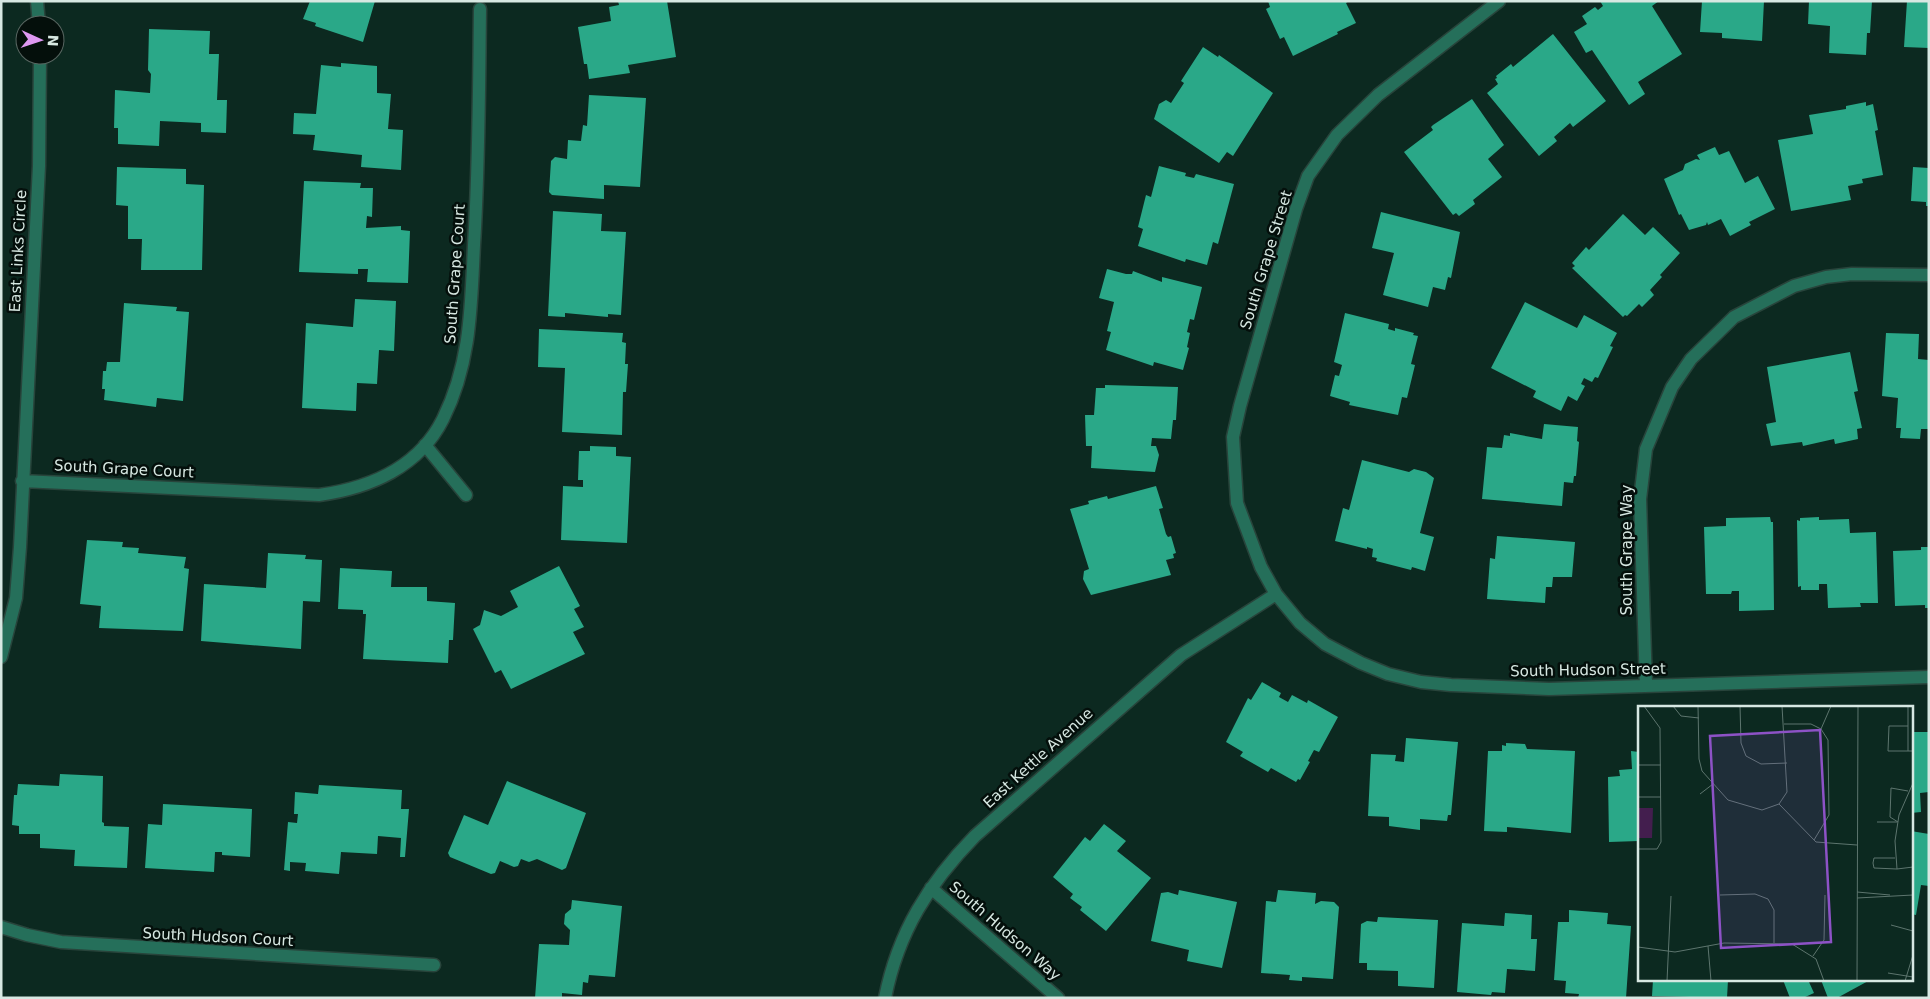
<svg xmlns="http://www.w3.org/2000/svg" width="1930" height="999" font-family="'DejaVu Sans',sans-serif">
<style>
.building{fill:#2aa888}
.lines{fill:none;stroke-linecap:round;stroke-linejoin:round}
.minor-casing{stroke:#28443b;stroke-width:15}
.minor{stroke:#256f5a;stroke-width:12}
.labels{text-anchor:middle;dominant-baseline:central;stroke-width:5;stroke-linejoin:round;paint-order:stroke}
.street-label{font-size:15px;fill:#d7e8e2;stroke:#040f0b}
.inset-road{fill:none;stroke:#5d756e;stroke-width:1}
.view{fill:#8d52c6;fill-opacity:0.15;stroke:#8d52c6;stroke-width:2.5}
.inset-edge{fill:none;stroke:#d7e8e2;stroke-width:2.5}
</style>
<rect width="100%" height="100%" fill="#0c2920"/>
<path class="building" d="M310,1H375L363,42L315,26L316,23L303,19Z
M618,1H667L676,57L628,65L630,73L589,79L587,64H584L578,27L611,21L609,7L619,5Z
M1268,1H1349L1346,3L1356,23L1337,32L1338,34L1293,56L1284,37L1280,39L1266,9L1270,7Z
M1600,1H1659L1652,6L1682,54L1638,82L1645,94L1629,105L1592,50L1586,53L1574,32L1587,24L1582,16L1595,7L1598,10L1603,6Z
M1702,1H1764L1762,41L1722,38V33L1700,32Z
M1809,1H1872L1870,33H1867L1866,55L1829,53L1830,26L1808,24Z
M1907,1H1929V48L1904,47Z
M149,29L210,31L209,54H219L217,100H227L226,133L201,132V123L160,121L159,146L118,144V128H114L115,90L150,93L151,74L148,70Z
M1553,34L1606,101L1573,127L1570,123L1554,137L1557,141L1539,156L1487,93L1498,84L1495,79L1497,78L1496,76L1511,64L1513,67Z
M1203,47L1218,57L1219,55L1273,93L1233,156L1227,152L1219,163L1154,119L1159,104L1166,100L1171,103L1184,83L1181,81Z
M341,63L377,66V93L391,94L388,129L403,130L401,170L361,167L362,155L313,150L315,135L293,134L294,113L316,114L321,65L341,67Z
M589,95L646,98L640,187L604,185V199L552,195L549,192L551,161L555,157L567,159L568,140L581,141L583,125L587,126Z
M1472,99L1504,145L1488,159L1502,177L1473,200L1475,204L1459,216L1456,213L1453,215L1404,152L1433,130L1431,127L1433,125Z
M1866,102V106L1873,104L1878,130L1875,131L1883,175L1862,179L1863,183L1848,186L1851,200L1791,211L1778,140L1813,134L1809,115L1846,109V106Z
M1715,147L1719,155L1729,151L1745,183L1758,176L1775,209L1749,222L1751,225L1730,236L1721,219L1708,225L1707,222L1706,225L1689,230L1681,214L1679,215L1664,179L1683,170L1685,164L1696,159L1700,160L1697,155Z
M1159,166L1186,173L1185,176L1194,178L1196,174L1234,184L1218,244L1213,242L1207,265L1186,259L1185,262L1138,246L1143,229L1138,227L1146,195L1151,197Z
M117,167L186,169V184L204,185L202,270H141L142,239H128V206L116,205Z
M1913,167L1929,168V206H1926V202L1911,201Z
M304,181L361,183L360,188H373L372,217L367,216L366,228L401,226V230L410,231L408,283L367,282L368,269H358V274L299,272Z
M553,211L602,214L601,231L626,232L621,315L608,314V317L565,313V317L548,316Z
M1381,212L1460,232L1451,278L1448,277L1445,290L1433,287L1428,307L1383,295L1394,253L1372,248Z
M1623,214L1645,235L1653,227L1680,253L1660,275L1662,277L1650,290L1654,295L1642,307L1639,304L1627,316L1625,315L1623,317L1572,268L1575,266L1572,263L1586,247L1589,250Z
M1107,269L1126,274H1132L1133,271L1162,282V277L1202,287L1194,320L1190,319L1187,332L1190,333L1187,347L1189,348L1183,370L1154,362L1153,366L1106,350L1111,332L1107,331L1114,302L1099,298Z
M355,299L396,301L394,351L379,350L377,384L357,383L356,411L302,408L306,323L353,327Z
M1525,302L1577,328L1584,315L1617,333L1610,346L1613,347L1598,378L1595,377L1592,382L1584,378L1581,384L1585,386L1577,401L1568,396L1561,411L1533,397L1536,391L1491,368Z
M124,303L177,307L176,311L189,312L183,401L157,398L156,407L104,400L105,389H102L103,371H106L107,362H120Z
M1345,313L1389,324L1388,329L1395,331V328L1414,333L1413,335L1418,336L1411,364L1415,365L1407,398L1402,397L1398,415L1349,405L1350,402L1330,396L1335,375L1339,376L1342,365L1334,362Z
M539,329L623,333L622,342L626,343L625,364H628L626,392H623L622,435L562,432L565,368L538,367Z
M1886,333L1919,334L1918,359L1929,360V429H1921L1920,439L1900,438L1901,428H1896L1898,398L1882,396Z
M1850,352L1858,391L1854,392L1862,428L1857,429L1858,439L1835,444L1834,439L1803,446L1802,442L1771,446L1766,424L1776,422L1767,367Z
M1105,385L1178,387L1176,420H1173L1171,439L1152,438L1151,446H1156L1159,455L1155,472L1091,468L1092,446H1086L1085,415H1094L1096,388H1105Z
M1544,424L1578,427L1577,441L1579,442L1576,476H1574L1573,483L1564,482L1562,506L1482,499L1487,447L1502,448L1504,435L1510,436V433L1542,439Z
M590,446L616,447V456L631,457L627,543L561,540L563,486L583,487V480H578L579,451H590Z
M1362,460L1409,472L1414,469L1426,472L1434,478L1420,533L1434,537L1425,571L1412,567L1411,570L1376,561L1377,558L1372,557L1373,549L1367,547V549L1335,541L1343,508L1349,510Z
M1156,486L1163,508L1159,509L1166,534L1168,537L1171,536L1176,553L1173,554L1174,558L1166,560L1171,575L1091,595L1083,579L1084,571L1089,569L1070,509L1089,504L1088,501L1107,496L1108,499Z
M1770,517L1771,522H1773L1774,610L1739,611V591H1732L1731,594H1706L1704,527L1726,526V518Z
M1819,517V520L1849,519L1850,533L1876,532L1878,603H1860L1861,607L1828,608L1827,584H1819V590H1801V586L1798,587L1797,520L1800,521V518Z
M1497,536L1575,542L1572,577H1553L1552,587H1546L1545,603L1487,599L1490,558L1495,559Z
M87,540L123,542L122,547L139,548L138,553L186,557L184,568L189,569L183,631L99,628L101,606L80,604Z
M1921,547H1929V608H1925V605L1895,606L1893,551L1921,550Z
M268,553L306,555L305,559L322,560L320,602L303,601L301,649L201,641L204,584L266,588Z
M559,566L580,606L574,609L584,627L573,632L585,654L511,689L501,670L495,673L473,629L480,625L484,610L501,616L518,607L510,591Z
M340,568L392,571L391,587H427V601L455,603L453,640H449L448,663L363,659L366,614H363V610L338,609Z
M1262,682L1281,693L1279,697L1288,702L1292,695L1307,703L1308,700L1338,717L1319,752L1314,750L1308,761L1310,762L1300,780L1298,779L1296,782L1271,768L1268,772L1240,756L1243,752L1226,742L1248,698L1251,700Z
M1911,732H1929V792L1920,793L1921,812L1911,813Z
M1406,738L1458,742L1451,815H1448L1447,821L1420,819V830L1389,826V817L1368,816L1371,754L1396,755L1395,761L1404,762Z
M1506,743L1525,744L1527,749L1575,751L1571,833L1507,827V832L1484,831L1488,751H1502V745L1506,746Z
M1631,751L1639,752V841L1609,842L1608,777L1620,776L1619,770L1632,769Z
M60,774L103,776L102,822L104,823V826L129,827L127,868L74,866L75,850L40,848V834H19V826L12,825L14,795H17L18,784L59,786Z
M507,781L586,813L566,868L562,870L537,859L529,862L521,859L518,866L514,867L500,861L495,873L491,874L450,857L448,853L464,815L488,825Z
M319,785L402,790L401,809H409L405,857H400L401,838L378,836L377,854L341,852L339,874L305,871L306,863L290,862V871L284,870L288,822L297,823L298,814H294L295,792L318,794Z
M163,804L252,809L250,857L222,855V852H215L214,872L145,868L148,824L162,825Z
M1104,824L1126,841L1117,851L1151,878L1106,931L1080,910L1082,907L1070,898L1073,894L1053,877L1085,837L1090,841Z
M1911,831L1929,834V886L1921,885L1916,915L1911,914Z
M1179,890L1237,902L1222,968L1187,961L1189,950L1151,941L1161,893L1168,892L1178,895Z
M1278,890L1316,893L1315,904L1321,901L1334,902L1339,907L1333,979L1302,977V981L1289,980L1290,975L1261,973L1266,901L1276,902Z
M572,900L622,906L615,977L589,975L588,983L583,982L582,995L562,993V998H535L539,944L569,945L570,930L564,924L565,914L571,909Z
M1569,910L1608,913L1607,924L1631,926L1626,998H1578L1579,994L1565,993L1566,981L1554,980L1558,922H1569Z
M1505,913L1532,915L1531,939H1537L1535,971L1507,969L1505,993L1492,992L1491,995L1457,992L1462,923L1504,926Z
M1378,917L1438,920L1434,988L1398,986V971L1367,970V963H1359L1361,924L1367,921L1377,922Z
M1653,980H1728L1727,998L1652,996Z
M1783,980H1814L1809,982L1814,993L1803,998H1790Z
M1821,980H1870L1837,998H1828Z"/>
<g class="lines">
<defs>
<path id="minor" d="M37,1L39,25
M1499,1L1378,95L1337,135L1308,176L1296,209L1240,406L1233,437L1237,503L1261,567L1276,594L1300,623L1325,644L1361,663L1388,674L1421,682L1451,685L1549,689L1929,677
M425,445L466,495
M22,481L319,495C370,488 419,467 443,419C471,363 471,306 474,245C479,166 479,88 480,9
M1,657L16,598L20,547L39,166L40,55
M1646,686L1640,499L1646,449L1672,387L1691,359L1734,317L1794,286L1826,277L1852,274L1929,275
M931,888L1058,998
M1,927L27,935L61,942L434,965
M885,998C898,932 929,883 975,836L1181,655L1276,594"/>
</defs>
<use href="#minor" class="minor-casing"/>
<use href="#minor" class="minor"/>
</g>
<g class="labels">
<g class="street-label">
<text transform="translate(18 251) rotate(-87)">East Links Circle</text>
<text transform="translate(1266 260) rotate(-73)">South Grape Street</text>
<text transform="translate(455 274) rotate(-86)">South Grape Court</text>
<text transform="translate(124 469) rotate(3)">South Grape Court</text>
<text transform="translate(1627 550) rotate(-90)">South Grape Way</text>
<text transform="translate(1588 670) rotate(-1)">South Hudson Street</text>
<text transform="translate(1038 758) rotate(-42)">East Kettle Avenue</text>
<text transform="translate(1005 931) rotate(41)">South Hudson Way</text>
<text transform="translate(218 937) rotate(3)">South Hudson Court</text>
</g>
</g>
<g transform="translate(1638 706)">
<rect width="275" height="275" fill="#0c2920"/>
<path d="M0,102H15L14,132H0Z" fill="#431e4e"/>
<path class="inset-road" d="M35,0L43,10L61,12M60,0L61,53L64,65L90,94L124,104L141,98L149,86L144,0M102,0L103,37L108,50L123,58L149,57M270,0V45M146,18H173L183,23L190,34L191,109L176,134M270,20H251L250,45H275M183,23L193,0M0,59H23M275,77L261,109L257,135L259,163L275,161M62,88L75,78M0,91H23M141,98L178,136L219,139M239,116H259M260,116L252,111L253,82L270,85M0,143H19L23,136L22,22L6,0M257,152H236L235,157L236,162L259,163M219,186L252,189M82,189L117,188L130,193L136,204V237M219,192L275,189M253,219L275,225M70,240L73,275M0,241L37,246L86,237L154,238L178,253L186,275M175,250L186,234L187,189M250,267L275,271M29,275L33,190M219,275L220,0M267,275L275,249"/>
<path class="view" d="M182,24L193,236L83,242L72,30Z"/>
<rect width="275" height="275" class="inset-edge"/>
</g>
<rect width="1930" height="999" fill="none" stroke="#d7e8e2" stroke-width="5"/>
<g transform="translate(40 40) rotate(93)"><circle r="24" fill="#040f0b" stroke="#586661"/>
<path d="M0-4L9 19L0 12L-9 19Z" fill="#de98f2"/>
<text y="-8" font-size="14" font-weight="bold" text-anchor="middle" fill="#d7e8e2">N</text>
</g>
</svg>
